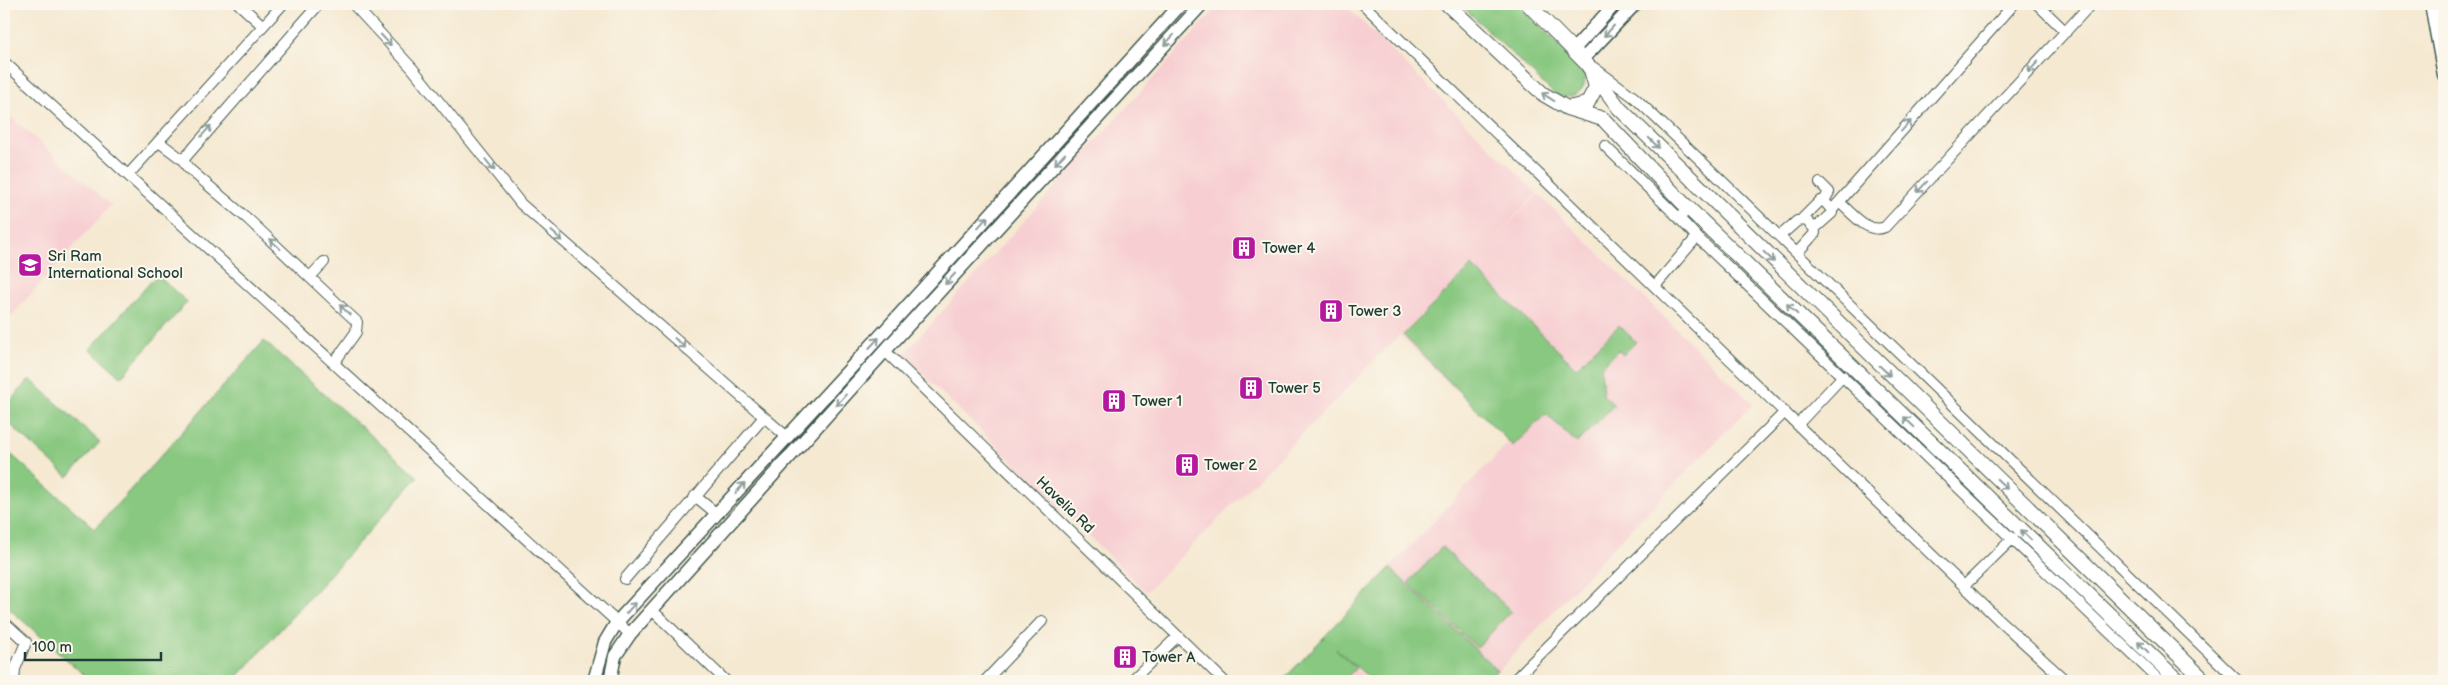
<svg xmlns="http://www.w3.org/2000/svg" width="2448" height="685" font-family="'Balsamiq Sans',sans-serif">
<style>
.built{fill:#f7cfd2}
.green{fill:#88c880;stroke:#54825a}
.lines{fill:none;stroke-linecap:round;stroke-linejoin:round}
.minor-casing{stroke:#3f574c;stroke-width:12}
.tertiary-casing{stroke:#3f574c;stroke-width:15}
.secondary-casing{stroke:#3f574c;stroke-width:16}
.minor{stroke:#fff;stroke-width:10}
.tertiary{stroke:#fff;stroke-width:12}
.secondary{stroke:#fff;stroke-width:14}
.oneway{stroke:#8f9e9a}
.labels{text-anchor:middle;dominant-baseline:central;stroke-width:4;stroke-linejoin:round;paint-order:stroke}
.poi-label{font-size:15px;fill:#1f3d34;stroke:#fbf7ec;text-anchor:start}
.street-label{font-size:15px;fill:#1f3d34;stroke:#fbf7ec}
</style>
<rect width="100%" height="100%" fill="#fbf7ec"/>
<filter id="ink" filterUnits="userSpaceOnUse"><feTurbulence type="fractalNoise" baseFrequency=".02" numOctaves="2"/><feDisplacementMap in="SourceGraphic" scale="10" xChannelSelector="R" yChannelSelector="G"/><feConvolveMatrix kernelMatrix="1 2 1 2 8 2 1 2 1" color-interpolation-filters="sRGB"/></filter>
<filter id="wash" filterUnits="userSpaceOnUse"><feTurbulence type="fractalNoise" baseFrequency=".0096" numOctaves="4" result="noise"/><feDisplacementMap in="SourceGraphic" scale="20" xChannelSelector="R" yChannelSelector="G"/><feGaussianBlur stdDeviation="1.12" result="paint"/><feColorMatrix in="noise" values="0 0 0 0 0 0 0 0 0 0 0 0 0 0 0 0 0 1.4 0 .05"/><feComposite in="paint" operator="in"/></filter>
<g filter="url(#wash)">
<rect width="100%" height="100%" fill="#f5e9d2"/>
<path class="built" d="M1220,4H1344L1537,193L1481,252L1538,194L1753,404L1617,543L1489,681H1371L1348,660L1368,681H1282L1509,442L1400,335L1458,276L1146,592L903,355Z
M4,111L111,205L4,324Z"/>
<path class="green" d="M1460,4H1516L1583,67C1591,87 1576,102 1555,95Z
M1472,266L1576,368L1619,325L1636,342L1623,355L1618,350L1601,367L1603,395L1614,405L1577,443L1546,414L1513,446L1403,335Z
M157,275L187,302L121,377L90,349Z
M264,341L418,477L234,681H91L4,604V448L95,529Z
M30,379L100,442L68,477L4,419V408Z
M1442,547L1511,611L1477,648L1408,583Z
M1390,568L1497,670L1486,681H1373L1336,649L1356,668L1343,681H1282Z"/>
</g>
<g filter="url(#ink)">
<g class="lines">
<defs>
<path id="minor" d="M239,4L263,26
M319,4L183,160L188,168L249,220L357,322L356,332L334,363
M353,4L412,68L521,204L787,437
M1363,4L1998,619L2066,681
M2037,4L2066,32
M4,62L630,634
M1593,67L1635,98L1719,178L2238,681
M159,142L183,160
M1605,146L1679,218
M128,175L283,4
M1820,183L1829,192L1824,201
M1839,202C1851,212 1868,235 1885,227L2091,4
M1688,209L1679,218L1697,237L2160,681
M1832,210L2014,4
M1802,219L1820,201H1824L1832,210V213L1814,229
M1780,236L1797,221L1806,220L1814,228L1815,233L1797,253
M310,277L324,262
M1655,286L1697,237
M885,351L1224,681
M1798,424L1843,376
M695,496L717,514
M625,579L764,417
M1964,586L2013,538
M652,610L726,681
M4,622L26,642L15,669L14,681
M985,681L1042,621
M1131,681L1178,636
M1513,681L1785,412"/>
<path id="tertiary" d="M2431,4L2444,75
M1574,49L1615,4
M1583,59L1635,4
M594,681L605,642L617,622L881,335L1181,4
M610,681L615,656L630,634L892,343L1202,4"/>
<path id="secondary" d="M1447,4L1543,94L1567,108L1587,104L1596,87L1591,70L1586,63L1528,4
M1591,70L1619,108L2205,681
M1567,108L1603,119L1681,201L2178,681"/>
</defs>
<use href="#minor" class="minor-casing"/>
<use href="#tertiary" class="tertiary-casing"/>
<use href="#secondary" class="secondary-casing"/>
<use href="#minor" class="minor"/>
<use href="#tertiary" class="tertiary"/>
<use href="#secondary" class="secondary"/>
</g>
<defs><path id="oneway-shaft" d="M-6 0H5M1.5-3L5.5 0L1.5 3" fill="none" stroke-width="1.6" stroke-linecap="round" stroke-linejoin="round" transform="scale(1.25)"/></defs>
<g class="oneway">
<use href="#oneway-shaft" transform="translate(1609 31) rotate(133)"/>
<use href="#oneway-shaft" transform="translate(386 40) rotate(47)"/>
<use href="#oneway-shaft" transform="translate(1169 40) rotate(133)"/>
<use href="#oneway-shaft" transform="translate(2033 67) rotate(133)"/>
<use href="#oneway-shaft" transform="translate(1548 97) rotate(-147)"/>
<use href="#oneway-shaft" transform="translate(1906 126) rotate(-48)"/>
<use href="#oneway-shaft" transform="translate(206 131) rotate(-49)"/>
<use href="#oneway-shaft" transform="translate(1654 143) rotate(45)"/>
<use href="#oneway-shaft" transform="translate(1060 159) rotate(133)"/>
<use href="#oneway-shaft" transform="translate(490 165) rotate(51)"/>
<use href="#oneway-shaft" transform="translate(1922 187) rotate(133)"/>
<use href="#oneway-shaft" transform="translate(983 222) rotate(-48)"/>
<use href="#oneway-shaft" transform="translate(557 236) rotate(41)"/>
<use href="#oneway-shaft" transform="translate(275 244) rotate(-137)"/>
<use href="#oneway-shaft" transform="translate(1769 257) rotate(44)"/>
<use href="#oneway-shaft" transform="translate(950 279) rotate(133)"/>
<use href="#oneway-shaft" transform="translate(1792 309) rotate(-136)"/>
<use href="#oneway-shaft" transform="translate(345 310) rotate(-136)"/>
<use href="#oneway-shaft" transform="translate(680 343) rotate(41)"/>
<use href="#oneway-shaft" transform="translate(874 343) rotate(-47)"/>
<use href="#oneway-shaft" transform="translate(1885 371) rotate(44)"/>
<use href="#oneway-shaft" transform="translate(841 400) rotate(132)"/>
<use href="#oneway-shaft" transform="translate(1909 422) rotate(-136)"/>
<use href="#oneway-shaft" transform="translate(2002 484) rotate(44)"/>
<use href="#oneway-shaft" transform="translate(740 488) rotate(-48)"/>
<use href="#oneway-shaft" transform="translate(2026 535) rotate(-136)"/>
<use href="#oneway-shaft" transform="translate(631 608) rotate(-47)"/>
<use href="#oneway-shaft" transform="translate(2143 647) rotate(-136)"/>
</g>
</g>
<defs>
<symbol id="building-square" viewBox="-11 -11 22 22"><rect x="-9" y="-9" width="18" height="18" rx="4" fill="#b5179e" stroke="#fbf7ec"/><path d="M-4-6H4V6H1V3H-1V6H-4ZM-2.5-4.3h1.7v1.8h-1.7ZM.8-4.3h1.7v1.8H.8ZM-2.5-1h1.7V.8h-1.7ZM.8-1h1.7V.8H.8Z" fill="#fff"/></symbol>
<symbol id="school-square" viewBox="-11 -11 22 22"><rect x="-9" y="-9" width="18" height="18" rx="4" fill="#b5179e" stroke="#fbf7ec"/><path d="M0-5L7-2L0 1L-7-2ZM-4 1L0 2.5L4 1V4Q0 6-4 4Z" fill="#fff"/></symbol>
</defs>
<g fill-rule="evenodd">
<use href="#building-square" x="1230" y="234" width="28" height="28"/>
<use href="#school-square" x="16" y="251" width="28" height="28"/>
<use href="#building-square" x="1317" y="297" width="28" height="28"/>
<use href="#building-square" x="1237" y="374" width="28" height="28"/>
<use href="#building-square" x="1100" y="387" width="28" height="28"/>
<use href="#building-square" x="1173" y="451" width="28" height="28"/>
<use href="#building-square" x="1111" y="643" width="28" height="28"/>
</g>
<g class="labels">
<g class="poi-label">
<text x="1262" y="248">Tower 4</text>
<text x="48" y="256">Sri Ram<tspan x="48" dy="17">International School</tspan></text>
<text x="1348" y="311">Tower 3</text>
<text x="1268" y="388">Tower 5</text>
<text x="1132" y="401">Tower 1</text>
<text x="1204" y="465">Tower 2</text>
<text x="1142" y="657">Tower A</text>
</g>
<g class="street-label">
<text transform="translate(1065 505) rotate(44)">Havelia Rd</text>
</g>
</g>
<rect width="2448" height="685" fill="none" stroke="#fbf7ec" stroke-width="20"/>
<path d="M25 652v8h136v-8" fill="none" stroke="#1f3d34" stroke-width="2.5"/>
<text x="32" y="652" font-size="15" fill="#1f3d34" stroke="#fbf7ec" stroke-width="4" paint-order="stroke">100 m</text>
</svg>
